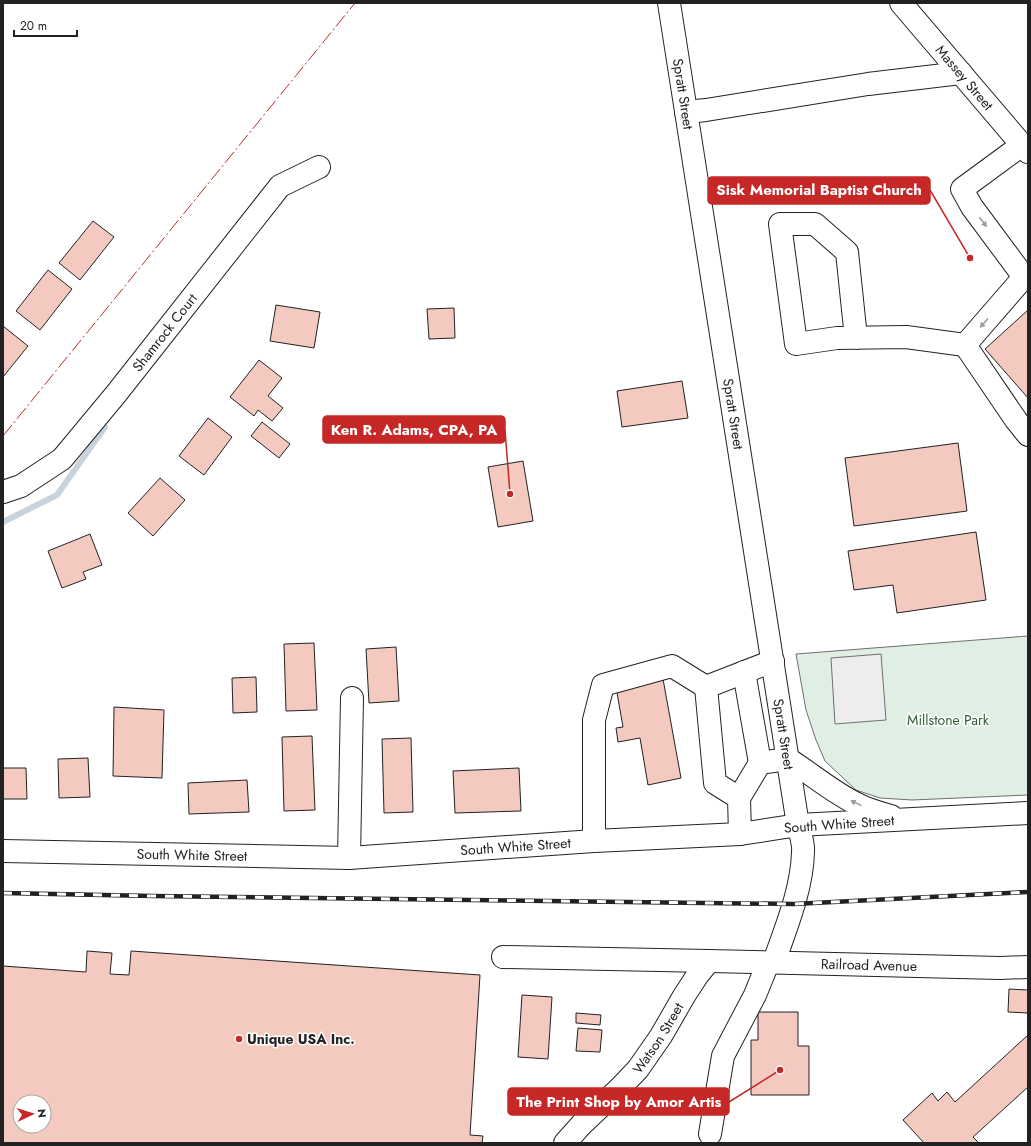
<svg xmlns="http://www.w3.org/2000/svg" width="1031" height="1146" font-family="Jost,sans-serif">
<style>
.green{fill:#e0efe3;stroke:#6f6f6f}
.parking{fill:#ededed;stroke:#6f6f6f}
.lines{fill:none;stroke-linecap:round;stroke-linejoin:round}
.stream{stroke:#c7d3dd;stroke-width:6}
.building{fill:#f3c9c0;stroke:#222;fill-rule:evenodd}
.minor-casing{stroke:#222;stroke-width:24}
.major-casing{stroke:#222;stroke-width:24}
.minor{stroke:#fff;stroke-width:22}
.major{stroke:#fff;stroke-width:22}
.rail-casing{stroke:#222;stroke-width:4.5}
.rail{stroke:#fff;stroke-width:3;stroke-dasharray:9;stroke-linecap:butt}
.power{stroke:#c62828;stroke-width:1;stroke-dasharray:14 3 2 3;stroke-linecap:butt}
.oneway{fill:#9c9c9c}
.poi-dot{fill:#c62828;stroke:#fff;stroke-width:1.5}
.labels{text-anchor:middle;dominant-baseline:central;stroke-width:3;stroke-linejoin:round;paint-order:stroke}
.street-label{font-size:14px;fill:#222;stroke:#fff}
.park-label{font-size:14px;fill:#2f5e38;stroke:#fff}
.poi-label{font-size:14px;font-weight:bold;fill:#222;stroke:#fff;text-anchor:start}
.leader{fill:none;stroke:#c62828;stroke-width:1.5}
.callout-dot{fill:#c62828;stroke:#fff;stroke-width:1.5}
.callout{fill:#c62828;stroke:#c62828;stroke-width:1.5}
.callout-label{font-size:15px;text-anchor:middle;font-weight:bold;fill:#fff}
</style>
<rect width="100%" height="100%" fill="#fff"/>
<path class="green" d="M1028,636V795L912,800L880,798L856,790L825,761L816,740L806,710L796,654Z"/>
<path class="parking" d="M881,654L886,720L835,724L831,658Z"/>
<g class="lines">
<path class="stream" d="M3,522L57,495L105,427"/>
</g>
<path class="building" d="M93,221L114,237L80,280L59,263Z
M48,270L72,289L40,330L16,311Z
M276,305L320,312L314,348L270,341Z
M454,308L455,338L429,339L427,309Z
M1028,310V398L985,349Z
M3,326L28,346L3,377Z
M259,360L282,378L268,396L283,408L272,421L258,410L254,416L230,397Z
M682,381L688,418L622,427L617,391Z
M208,418L232,437L204,475L179,456Z
M262,422L290,444L279,458L251,436Z
M958,443L967,511L854,526L845,458Z
M523,461L533,521L498,527L488,467Z
M160,478L185,500L153,536L128,513Z
M976,532L986,600L897,613L893,585L854,590L848,551Z
M90,534L102,565L83,572L86,579L62,588L48,551Z
M314,643L317,710L286,711L284,644Z
M396,647L399,701L369,703L366,649Z
M256,677L257,712L233,713L232,678Z
M663,679L681,778L648,785L640,738L618,742L616,728L623,727L616,687Z
M114,707L164,710L162,778L113,776Z
M312,736L315,810L284,811L282,737Z
M411,738L413,812L384,813L382,739Z
M88,758L90,797L59,798L58,759Z
M3,768H26L27,799H3Z
M519,768L521,811L455,813L453,771Z
M247,780L249,812L189,814L188,783Z
M87,951L112,953L110,974L129,975L131,951L480,975L470,1135L483,1136L482,1143H3V966L86,972ZM20,1102H44V1126H20Z
M1009,989L1028,990V1013L1008,1012Z
M522,995L552,997L548,1059L518,1057Z
M758,1012H798V1046H809V1095H751V1040H758Z
M576,1013L601,1015L600,1025L576,1023Z
M578,1028L602,1030L600,1052L576,1051Z
M1028,1035V1087L973,1137L979,1143H924L903,1120L932,1093L938,1101L947,1092L955,1102Z"/>
<g class="lines">
<defs>
<g id="minor">
<path id="s1" d="M901,3L1028,152"/>
<path d="M686,112L706,110L868,84L961,73"/>
<path d="M1022,145L962,189L972,207L1024,277L965,345L1016,420L1028,435"/>
<path d="M856,338L847,252L815,224H780L796,344L837,338L906,337L965,345"/>
<path id="s2" d="M3,492L21,486L62,459L116,394L280,186L319,167"/>
<path d="M744,672L760,763L788,759"/>
<path d="M739,798L760,763"/>
<path d="M740,834L739,798L715,783L706,687L773,661"/>
<path d="M594,841V720L603,685L672,666L706,687"/>
<path id="s3" d="M3,851L349,858L594,841L740,834L798,825C800,833 804,844 803,852C802,890 786,927 774,962"/>
<path d="M349,858L352,698"/>
<path id="s4" d="M503,957L709,961L1000,968L1028,967"/>
<path d="M710,1134L723,1056L755,995L768,963"/>
<path id="s5" d="M565,1143L581,1125L620,1088L638,1069L661,1036L684,996L697,976L709,961"/>
</g>
<g id="major">
<path id="s6" d="M669,3L798,825L1028,813"/>
<path d="M788,759C812,774 833,793 859,805C869,810 880,813 891,816"/>
</g>
</defs>
<use href="#minor" class="minor-casing"/>
<use href="#major" class="major-casing"/>
<use href="#minor" class="minor"/>
<use href="#major" class="major"/>
<defs>
<path id="rail" d="M3,893L153,896L794,904L1028,892"/>
</defs>
<use href="#rail" class="rail-casing"/>
<use href="#rail" class="rail"/>
<path class="power" d="M3,436L355,3"/>
</g>
<defs><path id="oneway-solid" d="M-6-.8H1V-3.2L6.5 0L1 3.2V.8H-6Z"/></defs>
<g class="oneway">
<use href="#oneway-solid" transform="translate(983 222) rotate(53)"/>
<use href="#oneway-solid" transform="translate(984 323) rotate(131)"/>
<use href="#oneway-solid" transform="translate(856 803) rotate(-154)"/>
</g>
<circle class="poi-dot" cx="239" cy="1039" r="4"/>
<g class="labels">
<g class="street-label">
<text stroke="none"><textPath href="#s1" startOffset="98">Massey Street</textPath></text>
<text stroke="none"><textPath href="#s6" startOffset="92">Spratt Street</textPath></text>
<text stroke="none"><textPath href="#s2" startOffset="231">Shamrock Court</textPath></text>
<text stroke="none"><textPath href="#s6" startOffset="416">Spratt Street</textPath></text>
<text stroke="none"><textPath href="#s6" startOffset="740">Spratt Street</textPath></text>
<text transform="translate(839 824) rotate(-4)">South White Street</text>
<text stroke="none"><textPath href="#s3" startOffset="513">South White Street</textPath></text>
<text stroke="none"><textPath href="#s3" startOffset="189">South White Street</textPath></text>
<text stroke="none"><textPath href="#s4" startOffset="366">Railroad Avenue</textPath></text>
<text stroke="none"><textPath href="#s5" startOffset="141">Watson Street</textPath></text>
</g>
<g class="park-label">
<text x="948" y="720">Millstone Park</text>
</g>
<g class="poi-label">
<text x="247" y="1039">Unique USA Inc.</text>
</g>
</g>
<path class="leader" d="M970 258L930 190M510 494L505 430M780 1070L729 1102"/>
<g class="callout-dot">
<circle cx="970" cy="258" r="4"/>
<circle cx="510" cy="494" r="4"/>
<circle cx="780" cy="1070" r="4"/>
</g>
<g class="callout">
<rect x="708" y="177" width="222" height="27" rx="4"/>
<rect x="323" y="416" width="182" height="27" rx="4"/>
<rect x="508" y="1088" width="221" height="27" rx="4"/>
</g>
<g class="callout-label">
<text x="819" y="195">Sisk Memorial Baptist Church</text>
<text x="414" y="435">Ken R. Adams, CPA, PA</text>
<text x="619" y="1107">The Print Shop by Amor Artis</text>
</g>
<rect width="1031" height="1146" fill="none" stroke="#222222" stroke-width="8"/>
<g transform="translate(32 1114) rotate(86)"><circle r="19" fill="#ffffff" stroke="#a7a7a7"/>
<path d="M0-3L7 15L0 10L-7 15Z" fill="#c62828"/>
<text y="-6" font-size="11" font-weight="bold" text-anchor="middle" fill="#222222">N</text>
</g>
<path d="M14 30v6h63v-6" fill="none" stroke="#222222" stroke-width="2"/>
<text x="20" y="30" font-size="12" fill="#222222" stroke="#ffffff" stroke-width="3" paint-order="stroke">20 m</text>
</svg>
